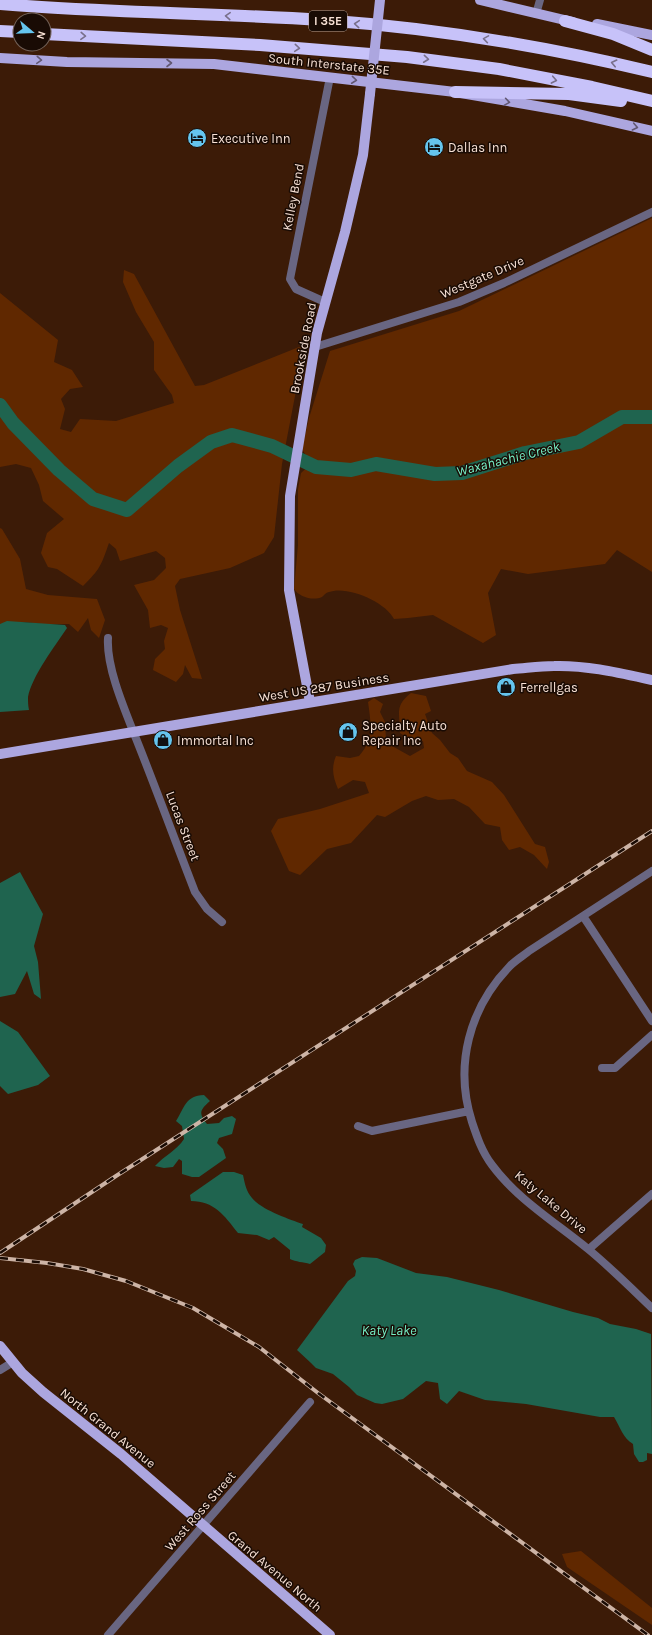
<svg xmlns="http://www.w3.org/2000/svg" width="652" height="1635" font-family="Karla,sans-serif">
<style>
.green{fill:#602800}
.water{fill:#1f644f}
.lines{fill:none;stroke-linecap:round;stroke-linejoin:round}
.river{stroke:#1f644f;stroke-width:14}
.minor{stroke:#696682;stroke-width:8}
.major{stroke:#aca6df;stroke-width:10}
.highway{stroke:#c7c2f9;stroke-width:12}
.rail-casing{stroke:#cdb4a6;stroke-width:4}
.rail{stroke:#190b04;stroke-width:2.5;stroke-dasharray:8;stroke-linecap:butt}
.major-bridge{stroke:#aca6df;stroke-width:10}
.oneway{stroke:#79708b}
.oneway2{stroke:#625872}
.labels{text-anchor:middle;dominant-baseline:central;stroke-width:3;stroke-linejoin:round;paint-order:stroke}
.shield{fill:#190b04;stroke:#b5a196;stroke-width:1}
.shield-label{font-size:12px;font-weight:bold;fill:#f8e1d5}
.street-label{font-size:13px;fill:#f8e1d5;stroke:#190b04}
.poi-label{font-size:13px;fill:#f8e1d5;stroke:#190b04;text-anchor:start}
.water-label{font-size:14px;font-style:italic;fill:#75efc6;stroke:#190b04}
</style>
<rect width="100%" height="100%" fill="#3c1b07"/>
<path class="green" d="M652,218V572L617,550L605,564L528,574L501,569L488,593L496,635L483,643L433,615L408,618L394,619C386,602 347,585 329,592C327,592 324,595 322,597C313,601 299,597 294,589L298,545V489L301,473L311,464L302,449L309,418L330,351L459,311Z
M124,270L134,274L195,386L204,385L299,347L304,349L282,464L274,537L264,553L230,568L180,579L175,586L180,610L202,679L192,678L185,665L183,674L176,682L153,670L155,659L165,649L164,641L168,628L161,625L150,628L148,610L134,585L154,580L166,568L165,558L156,551L120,561L116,549L109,543C101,566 100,569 83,586L57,569L48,567L41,553L47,533L64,519L43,501L39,485L31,468L16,464L0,467V293L58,340L54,362L72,370L83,387L70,389L61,399L65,409L60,429L71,432L80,419L116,421L174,403L172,395L154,370V342L136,312L123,282Z
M0,528L2,529L20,559L26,589L48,595L97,599L105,620L99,638L91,630L88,618L78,632L69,624H41L26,622L0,624Z
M411,693L426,696L431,711L425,714L432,733L440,740L450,753L458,758L467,771L492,782L504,795L535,844L545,847L549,862L547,869L534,855L520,847L509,850L502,840L500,827L485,824L469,807L454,799L438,800L426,796L412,801L385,817L377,815L351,843L327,849L300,875L289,871L271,831L278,819L320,809L369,793L365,782L353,780L338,789C333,777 331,768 336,756L350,758L359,756C374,739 371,723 368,702L374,698L383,704L380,712L385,722L386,739L377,746H392L410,756L424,748L423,741L414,742L400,733C400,714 394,706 411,693Z
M581,1551L652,1608V1625L567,1567L562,1554Z"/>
<path class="water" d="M7,621L65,625L67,628C55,646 32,676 28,697C28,701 28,706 29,710L0,712V624Z
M20,872L43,914L34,946L38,962L41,999L34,994L27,971L15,994L0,997V883Z
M0,1021L18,1032L50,1076L38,1085L8,1094L0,1086Z
M204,1095L210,1101C200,1110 198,1113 207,1124L219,1123L224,1118L232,1116L236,1119L232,1134L219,1138L217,1143L223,1149L226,1158L199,1177H192L182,1174V1161L179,1159L173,1167L164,1168L155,1166C164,1156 177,1150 184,1139L182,1126L176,1121C185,1107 185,1096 204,1095Z
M223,1172H234L243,1175C245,1184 246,1191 252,1198C262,1210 289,1219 303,1224L302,1227L321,1238L326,1245L325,1252L310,1264C303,1262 296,1262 290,1259V1250L274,1237L269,1240L257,1235L238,1233C224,1215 214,1201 191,1201L190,1195Z
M362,1257L377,1258L416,1273L447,1277L499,1290L573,1312L598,1318L610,1324L636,1329L651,1334L652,1454L647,1453V1460L643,1462H639L634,1454L633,1444C623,1438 620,1427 614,1417H600L526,1404L485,1400L459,1391L447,1404L440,1399L438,1383L426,1381L403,1399L382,1404L375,1403L357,1395L349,1387L333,1374L316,1368L311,1363L297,1350L348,1281L355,1276L356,1271L353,1264L355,1260Z"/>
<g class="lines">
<path class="river" d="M0,405L13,423L59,470L93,499L127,510L178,466L211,442L232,435L272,446L316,467L351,470L376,464L435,474L462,473L525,453L579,442L622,417H652"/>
<path class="minor" d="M536,14L540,0
M325,302L296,289L290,279L330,77
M315,347L459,302L504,283L652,212
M108,638C106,669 127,715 139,746C158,794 176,843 195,892L207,909L222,922
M652,871L529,951C523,956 516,960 510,966C469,1008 454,1066 472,1122C477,1137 482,1152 492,1165C517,1199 555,1222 588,1249C610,1267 631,1288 652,1308
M583,916L652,1021
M602,1068H615L652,1035
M358,1126L372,1131L469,1111
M589,1249L652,1194
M0,1370L13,1362
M108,1635L310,1402"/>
<path class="major" d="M480,0L573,22
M597,24L652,35
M0,58L67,62L214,64L455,92L565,111L652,131
M310,702L289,590L290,496L317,333L345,232L363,155L370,94
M0,754L513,669C527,668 540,666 554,666C587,665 620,673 652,680
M0,1346L22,1373L43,1392L121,1454L330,1635"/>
<path class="highway" d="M0,4C107,13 216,13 323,20C434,28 544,46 652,72
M565,21L613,34L652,50
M0,31L20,32
M44,34L260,45L407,57L499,69L592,87L652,101
M455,92L569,94L621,101"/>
<defs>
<path id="rail" d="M0,1253L116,1176L652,831
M0,1258L47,1263L83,1269L126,1281L193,1308L220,1324L259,1347L318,1393L648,1635"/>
</defs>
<use href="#rail" class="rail-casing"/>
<use href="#rail" class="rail"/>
<path class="major-bridge" d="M370,94L380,0"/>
</g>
<defs><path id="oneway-chevron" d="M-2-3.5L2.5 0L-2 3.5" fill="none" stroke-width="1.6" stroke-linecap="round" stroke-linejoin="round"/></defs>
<g class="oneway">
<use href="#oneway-chevron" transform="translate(228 16) rotate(-177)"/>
<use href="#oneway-chevron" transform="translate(357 24) rotate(-175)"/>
<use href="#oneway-chevron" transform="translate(83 36) rotate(3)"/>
<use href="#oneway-chevron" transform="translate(486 39) rotate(-171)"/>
<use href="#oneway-chevron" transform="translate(297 48) rotate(5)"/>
<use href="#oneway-chevron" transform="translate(426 59) rotate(6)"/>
<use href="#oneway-chevron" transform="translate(614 63) rotate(-167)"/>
<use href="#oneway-chevron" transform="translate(554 80) rotate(11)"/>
</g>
<g class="oneway2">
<use href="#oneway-chevron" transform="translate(39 60) rotate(4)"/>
<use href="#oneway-chevron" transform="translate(169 63)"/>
<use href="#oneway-chevron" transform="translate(354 80) rotate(6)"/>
<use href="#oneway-chevron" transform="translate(507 102) rotate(9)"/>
<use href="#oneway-chevron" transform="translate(635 127) rotate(12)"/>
</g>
<defs>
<symbol id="hotel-disc" viewBox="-11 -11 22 22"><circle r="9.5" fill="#65c5ee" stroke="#190b04"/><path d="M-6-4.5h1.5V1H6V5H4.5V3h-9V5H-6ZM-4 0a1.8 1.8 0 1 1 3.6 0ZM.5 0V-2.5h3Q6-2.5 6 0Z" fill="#111"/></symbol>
<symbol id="shop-disc" viewBox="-11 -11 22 22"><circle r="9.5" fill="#65c5ee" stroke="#190b04"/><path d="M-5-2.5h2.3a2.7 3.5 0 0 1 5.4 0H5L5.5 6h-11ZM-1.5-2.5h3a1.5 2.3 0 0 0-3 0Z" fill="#111"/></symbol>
</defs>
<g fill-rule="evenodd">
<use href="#hotel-disc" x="186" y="127" width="22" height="22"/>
<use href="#hotel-disc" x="423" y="136" width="22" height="22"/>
<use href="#shop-disc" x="495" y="676" width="22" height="22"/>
<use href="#shop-disc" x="337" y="721" width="22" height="22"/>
<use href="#shop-disc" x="152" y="729" width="22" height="22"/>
</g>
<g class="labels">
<rect class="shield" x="309" y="11" width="38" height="20" rx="3"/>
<g class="shield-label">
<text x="328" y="21">I 35E</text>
</g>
<g class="street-label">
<text transform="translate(329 64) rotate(6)">South Interstate 35E</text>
<text transform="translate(293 197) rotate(-79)">Kelley Bend</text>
<text transform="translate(482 277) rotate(-23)">Westgate Drive</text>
<text transform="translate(303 348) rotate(-79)">Brookside Road</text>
<text transform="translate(324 687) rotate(-9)">West US 287 Business</text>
<text transform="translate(183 826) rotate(69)">Lucas Street</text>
<text transform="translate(551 1202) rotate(40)">Katy Lake Drive</text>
<text transform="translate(108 1428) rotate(39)">North Grand Avenue</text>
<text transform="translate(200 1511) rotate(-49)">West Ross Street</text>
<text transform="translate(275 1571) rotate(40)">Grand Avenue North</text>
</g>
<g class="poi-label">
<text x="211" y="138">Executive Inn</text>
<text x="448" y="147">Dallas Inn</text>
<text x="520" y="687">Ferrellgas</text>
<text x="362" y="725">Specialty Auto<tspan x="362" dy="15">Repair Inc</tspan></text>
<text x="177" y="740">Immortal Inc</text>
</g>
<g class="water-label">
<text transform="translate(508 459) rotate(-14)">Waxahachie Creek</text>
<text x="389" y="1330">Katy Lake</text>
</g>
</g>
<g transform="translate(32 32) rotate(109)"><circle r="19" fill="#190b04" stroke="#726158"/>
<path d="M0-3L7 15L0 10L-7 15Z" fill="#65c5ee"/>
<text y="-6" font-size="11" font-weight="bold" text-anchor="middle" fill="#f8e1d5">N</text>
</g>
</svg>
